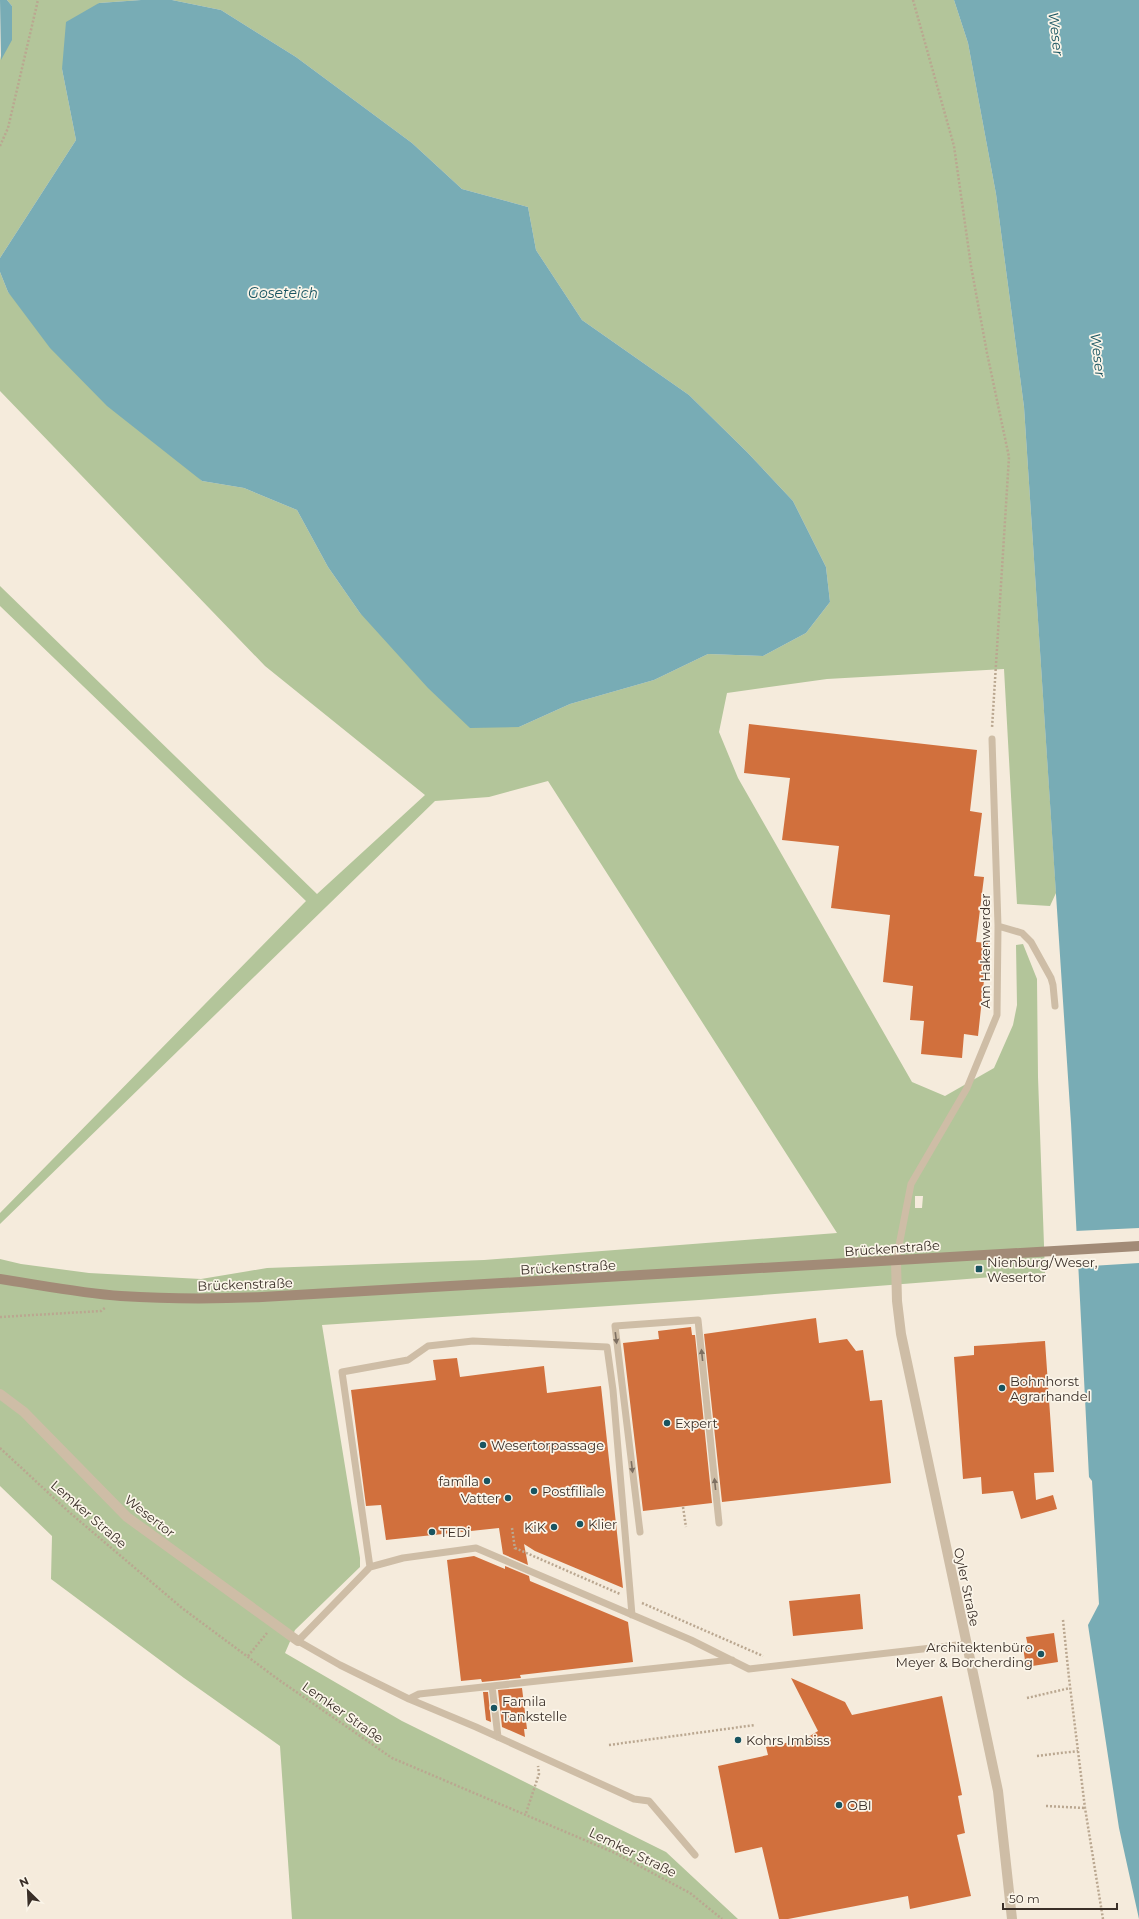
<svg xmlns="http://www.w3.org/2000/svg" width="1139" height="1919" font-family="Montserrat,sans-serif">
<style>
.green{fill:#b3c59a;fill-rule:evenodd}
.water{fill:#78acb5}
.pier{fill:#f5ebdc}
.building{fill:#d1703d}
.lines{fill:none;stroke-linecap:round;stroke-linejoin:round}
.path{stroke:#baa790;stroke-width:2.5;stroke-dasharray:2 2;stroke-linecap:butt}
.lane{stroke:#cebda6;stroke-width:7}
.street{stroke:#cebda6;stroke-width:10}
.secondary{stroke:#a28b77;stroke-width:10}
.oneway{fill:#7d6f61}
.poi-dot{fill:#195460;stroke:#fbf5e9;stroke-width:1.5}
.labels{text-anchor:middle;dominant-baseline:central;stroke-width:3.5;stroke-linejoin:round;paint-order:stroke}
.street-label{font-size:13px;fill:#3a2f28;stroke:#fbf5e9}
.poi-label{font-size:13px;fill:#3a2f28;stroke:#fbf5e9;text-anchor:start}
.water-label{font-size:14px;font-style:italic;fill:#195460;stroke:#fbf5e9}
</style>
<rect width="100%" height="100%" fill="#f5ebdc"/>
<!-- green -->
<path class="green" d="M7,0H141L99,3L62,69L76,140L0,258V60L12,6Z
M172,0H954L968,43L996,194L1024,407L1056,893L1050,906L1017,904L1004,669L827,679L727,693L719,732L738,778L912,1082L945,1096L994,1068L1013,1025L1017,1005L1016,945L1023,944L1037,979L1038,1077L1045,1273L699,1300L322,1325L360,1558V1567L295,1630L285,1653L402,1721L666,1852L738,1919H292L280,1746L184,1678L51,1579L52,1536L0,1486V1259L21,1264L89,1273L201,1279L267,1268L484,1260L837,1233L548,781L489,797L435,801L0,1224V1213L306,901L0,606V586L317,894L425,795L265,666L0,391V272L8,292L202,481L244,488L297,510L328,567L360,613L519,727L570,704L654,680L708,654L763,656L806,633L830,602L826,567L793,501L747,452L689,395L582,320L536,250L528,207L462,189L412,143L296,57L221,10ZM915,1196H923L922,1208H915Z"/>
<!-- water -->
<path class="water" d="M0,0H7L12,6V40L1,60Z
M141,0H172L221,10L296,57L412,143L462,189L528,207L536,250L582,320L689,395L747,452L793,501L826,567L830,602L806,633L763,656L708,654L654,680L570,704L519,727L470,728L428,688L360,613L328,567L297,510L244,488L202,481L107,406L50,348L8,292L0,272V258L76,140L62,69L66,22L99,3Z
M954,0H1139V1919L1119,1828L1088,1625L1099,1604L1092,1481L1089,1477L1071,1123L1024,407L996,194L968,43Z"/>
<!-- pier -->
<path class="pier" d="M1139,1228V1263L1075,1267V1231Z"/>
<!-- building -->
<path class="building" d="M749,724L977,750L970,811L982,813L974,876L984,877L976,942L988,943L978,1036L964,1034L962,1058L921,1054L924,1021L910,1020L913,986L883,982L890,915L831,908L839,846L782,840L790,778L744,773Z
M816,1318L819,1343L847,1339L856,1351L863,1350L870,1401L882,1400L891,1483L722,1502L704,1334Z
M691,1327L692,1335H695L712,1503L643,1511L623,1343L659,1339L658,1331Z
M1045,1341L1054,1472L1034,1473L1036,1500L1053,1495L1057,1509L1021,1519L1013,1491L982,1494L981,1477L963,1479L954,1357L974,1355V1346Z
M457,1358L460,1377L544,1366L547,1393L601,1386L623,1588L535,1551L524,1544L528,1565L503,1554L499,1528L386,1540L381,1505L366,1506L351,1390L436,1380L433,1360Z
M474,1556L505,1569V1566L529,1576L530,1581L628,1622L633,1662L520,1675L521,1678L482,1682L481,1679L461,1681L447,1560Z
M860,1594L863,1629L793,1636L789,1601Z
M1054,1633L1058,1662L1026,1667L1023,1647L1028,1646L1026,1637Z
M791,1678L845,1702L852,1715L942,1696L962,1795L958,1796L965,1833L957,1835L971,1896L910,1909L908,1896L788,1919H779L762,1847L735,1853L718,1766L768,1755L766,1747L805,1739L818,1731Z
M522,1688L527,1729H524L525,1737L502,1727L498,1690Z
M483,1692H488L491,1722L486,1720Z"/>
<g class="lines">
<!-- path -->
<path class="path" d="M913,0L954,146L971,266L987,353L1009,457L992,728
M0,146L8,128L38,0
M0,1317L101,1311L106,1307
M0,1448L69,1512L182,1608L279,1680L392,1758L615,1853L690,1893L722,1919
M683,1507L686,1527
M512,1528L515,1549
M515,1548L620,1594
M642,1603L763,1656
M1063,1620L1069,1678L1085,1808L1103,1919
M248,1656L267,1633
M1027,1698L1070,1688
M609,1745L755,1725
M1037,1756L1078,1751
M1046,1806L1085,1808
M526,1813L539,1774L538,1766"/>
<!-- lane -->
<path class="lane" d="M998,926L1022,933L1031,942L1051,978L1053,985L1055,1006
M896,1261L911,1184L967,1088L997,1015L998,926L992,739
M640,1532L615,1326L698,1320L719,1523
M370,1567L342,1372L408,1360L428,1346L473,1341L607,1347L613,1390L632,1615
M732,1660L419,1694L409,1699L340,1665L298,1641L370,1567L403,1558L476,1548L691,1640L749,1669L966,1644
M492,1686L498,1737
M409,1699L476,1727L634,1799L649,1801L695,1855"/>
<!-- street -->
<path class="street" d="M896,1261L897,1301L901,1334L998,1791L1012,1919
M0,1394L24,1412L127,1517L298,1641"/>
<!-- secondary -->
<path class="secondary" d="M0,1279C40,1285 80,1293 121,1296C168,1299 215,1299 262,1297L1139,1246"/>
</g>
<!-- one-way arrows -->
<defs><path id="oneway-solid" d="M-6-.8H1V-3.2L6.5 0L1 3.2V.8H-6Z"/></defs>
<g class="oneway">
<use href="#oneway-solid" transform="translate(616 1338) rotate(83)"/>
<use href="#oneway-solid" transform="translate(702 1355) rotate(-96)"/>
<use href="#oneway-solid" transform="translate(632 1467) rotate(83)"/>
<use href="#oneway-solid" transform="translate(715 1484) rotate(-96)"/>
</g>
<!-- markers -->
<g class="poi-dot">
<rect x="975" y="1265" width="8" height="8" rx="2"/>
<circle cx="1002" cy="1388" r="4"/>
<circle cx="667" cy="1423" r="4"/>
<circle cx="483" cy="1445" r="4"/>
<circle cx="487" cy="1481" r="4"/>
<circle cx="534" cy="1491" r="4"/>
<circle cx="508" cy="1498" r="4"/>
<circle cx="580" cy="1524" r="4"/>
<circle cx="554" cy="1527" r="4"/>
<circle cx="432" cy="1532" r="4"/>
<circle cx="1041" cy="1654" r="4"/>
<circle cx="494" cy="1708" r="4"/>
<circle cx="738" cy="1740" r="4"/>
<circle cx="839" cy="1805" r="4"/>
</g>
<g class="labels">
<!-- street labels -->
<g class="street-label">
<text transform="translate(985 951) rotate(-90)">Am Hakenwerder</text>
<text transform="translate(892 1248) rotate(-4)">Brückenstraße</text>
<text transform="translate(568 1267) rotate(-3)">Brückenstraße</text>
<text transform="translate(245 1284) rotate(-2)">Brückenstraße</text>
<text transform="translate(89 1514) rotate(41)">Lemker Straße</text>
<text transform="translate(150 1516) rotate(38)">Wesertor</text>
<text transform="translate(967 1587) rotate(78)">Oyler Straße</text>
<text transform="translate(343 1712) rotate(35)">Lemker Straße</text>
<text transform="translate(633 1852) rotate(26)">Lemker Straße</text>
</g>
<!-- poi labels -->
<g class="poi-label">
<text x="987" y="1262">Nienburg/Weser,<tspan x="987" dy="15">Wesertor</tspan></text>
<text x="1010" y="1381">Bohnhorst<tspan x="1010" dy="15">Agrarhandel</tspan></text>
<text x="675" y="1423">Expert</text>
<text x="491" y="1445">Wesertorpassage</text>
<text x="479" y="1481" text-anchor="end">famila</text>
<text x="542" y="1491">Postfiliale</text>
<text x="500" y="1498" text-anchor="end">Vatter</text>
<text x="588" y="1524">Klier</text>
<text x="546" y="1527" text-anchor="end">KiK</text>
<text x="440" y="1532">TEDi</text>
<text x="1033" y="1647" text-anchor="end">Architektenbüro<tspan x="1033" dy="15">Meyer &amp; Borcherding</tspan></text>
<text x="502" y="1701">Famila<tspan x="502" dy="15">Tankstelle</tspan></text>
<text x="746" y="1740">Kohrs Imbiss</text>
<text x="847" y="1805">OBI</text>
</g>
<!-- water labels -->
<g class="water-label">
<text transform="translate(1056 34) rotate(83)">Weser</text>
<text x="283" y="293">Goseteich</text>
<text transform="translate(1098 355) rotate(83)">Weser</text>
</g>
</g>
<!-- north arrow -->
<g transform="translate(28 1891) rotate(336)" stroke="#fbf5e9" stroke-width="3" paint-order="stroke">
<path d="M0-3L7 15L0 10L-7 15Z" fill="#3a2f28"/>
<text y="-6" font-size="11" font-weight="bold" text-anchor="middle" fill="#3a2f28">N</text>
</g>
<!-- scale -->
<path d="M1003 1903v6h114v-6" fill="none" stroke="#3a2f28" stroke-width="2"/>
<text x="1009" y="1903" font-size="12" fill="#3a2f28" stroke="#fbf5e9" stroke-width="3" paint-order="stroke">50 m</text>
</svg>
